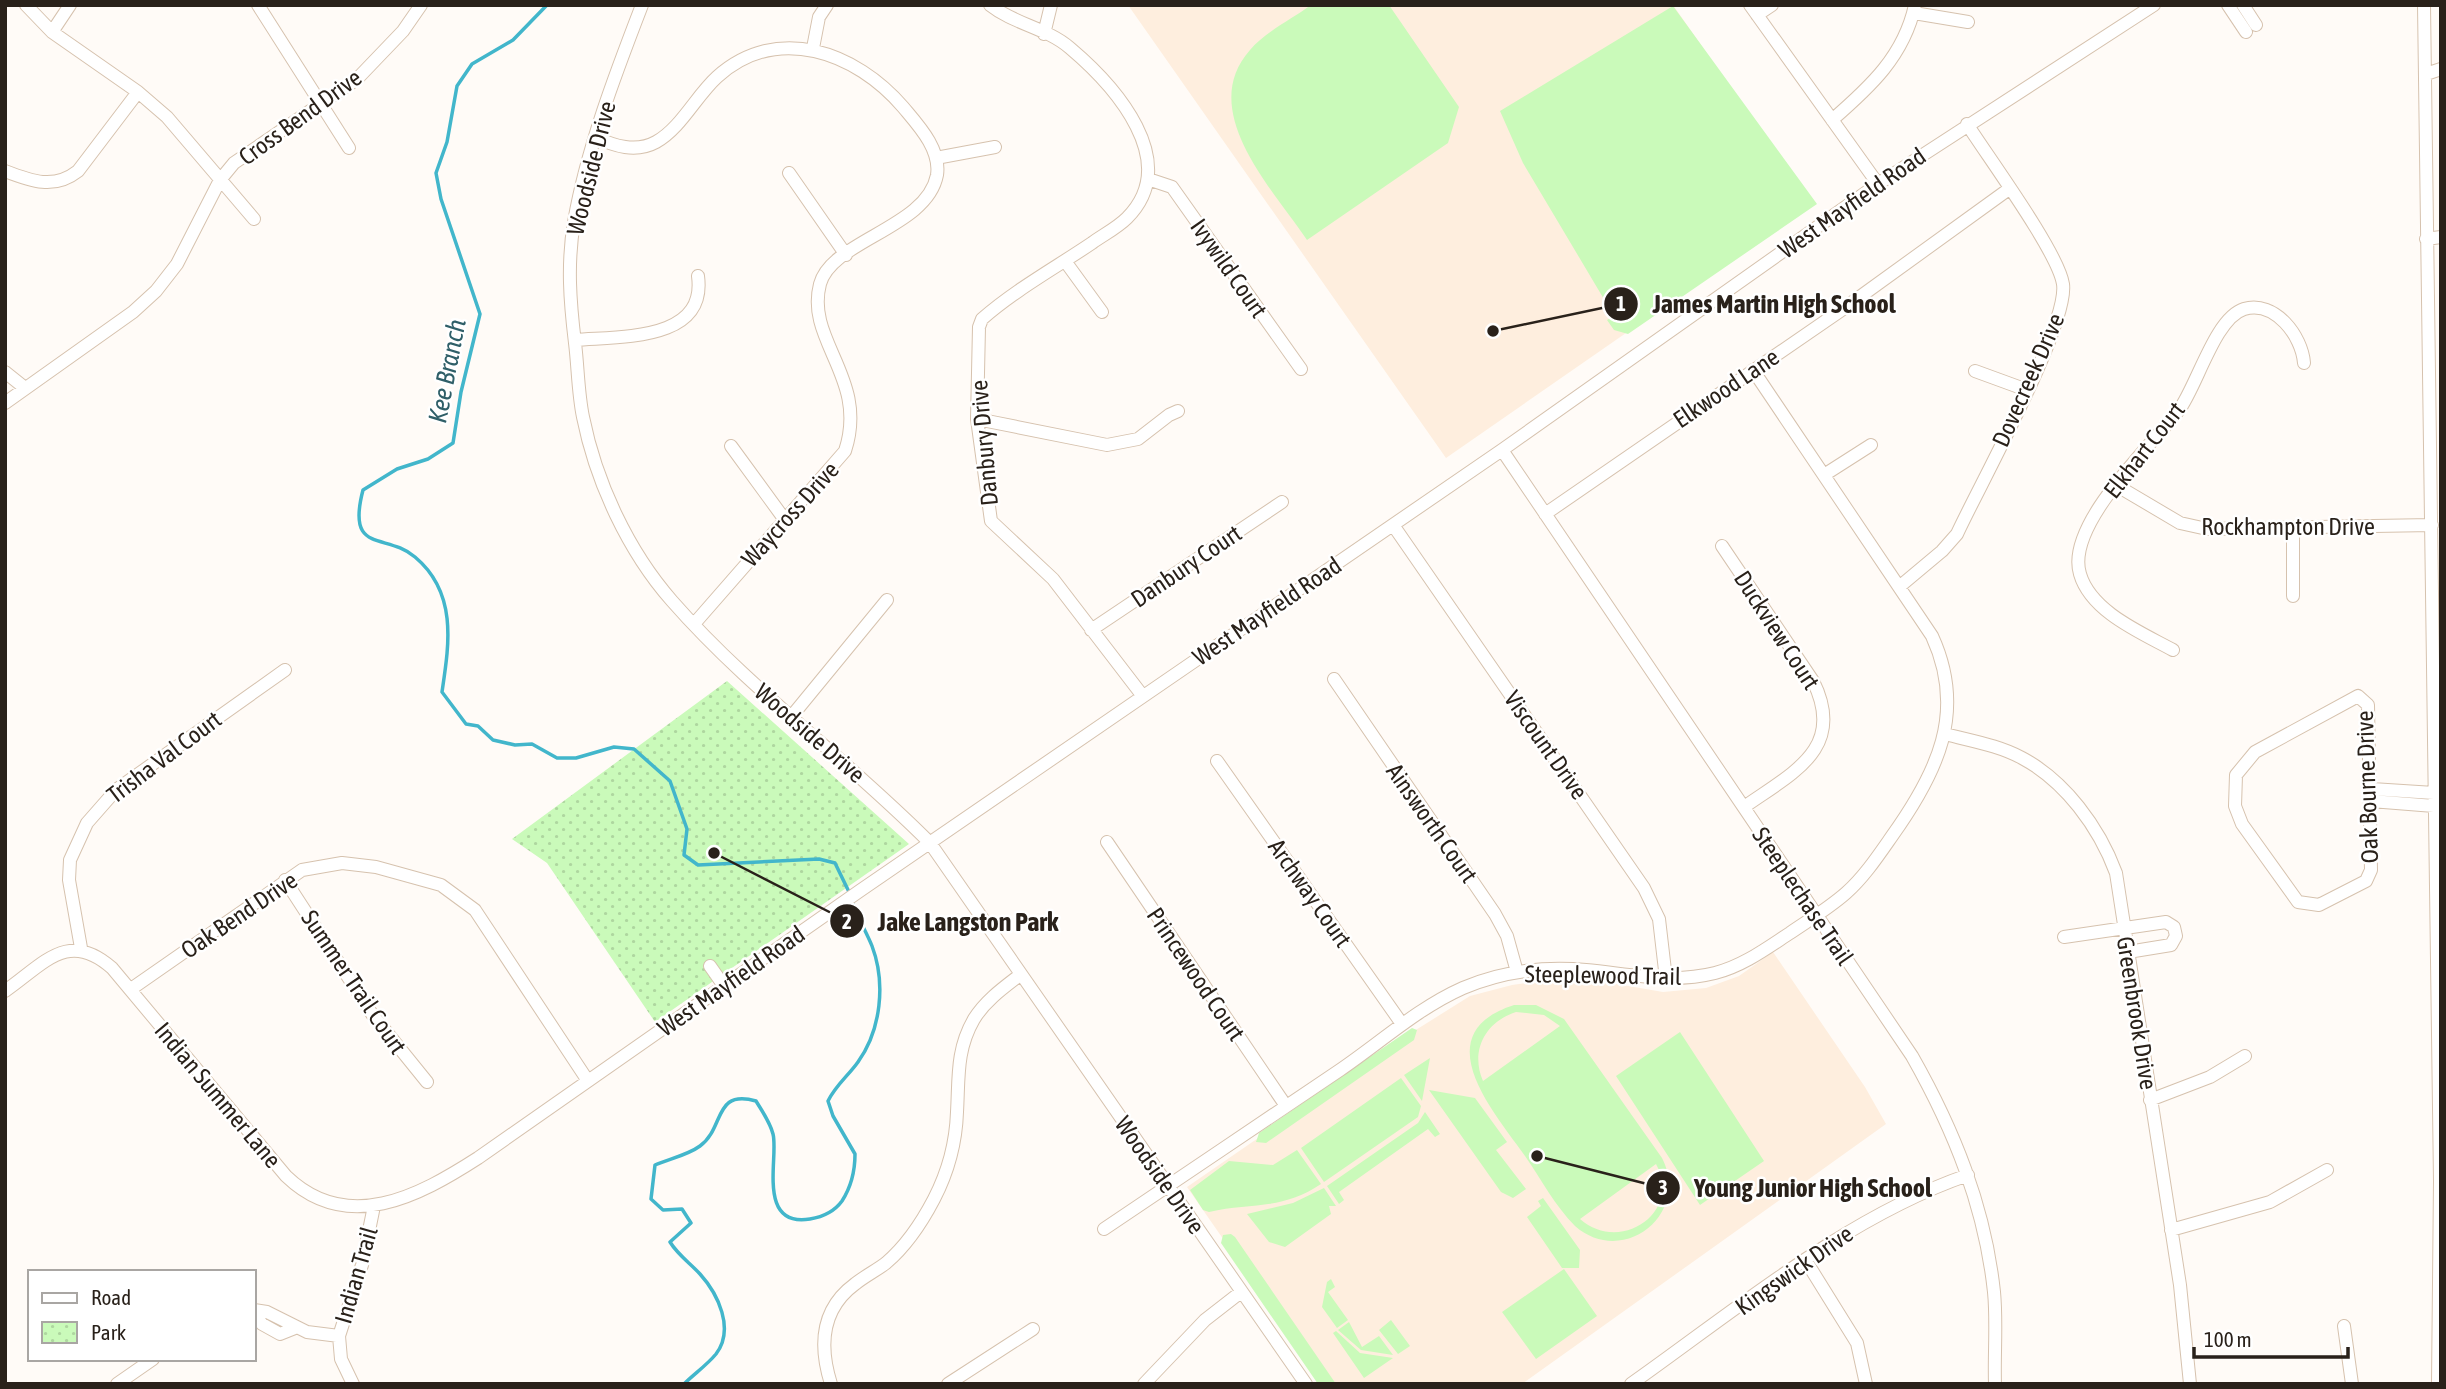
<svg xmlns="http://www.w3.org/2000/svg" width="2446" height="1389" font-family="'Asap Condensed',sans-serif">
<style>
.built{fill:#feeede}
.grass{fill:#cafaba;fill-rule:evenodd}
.park{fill:url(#park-dots)}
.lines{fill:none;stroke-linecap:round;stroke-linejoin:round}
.stream{stroke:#42b6cb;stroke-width:3.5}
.minor-casing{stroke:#d6c2ae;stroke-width:14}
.minor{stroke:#fff;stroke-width:12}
.labels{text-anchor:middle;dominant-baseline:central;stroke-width:5;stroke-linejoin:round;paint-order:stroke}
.street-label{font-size:24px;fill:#29211a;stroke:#fff}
.water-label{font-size:26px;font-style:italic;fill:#2f5f68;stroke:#fff}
.leader{fill:none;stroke:#29211a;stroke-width:2.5}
.callout-dot{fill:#29211a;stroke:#fff;stroke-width:2.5}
.mark-label{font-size:21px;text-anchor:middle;font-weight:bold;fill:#fff}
.callout-label{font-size:26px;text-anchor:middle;font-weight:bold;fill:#29211a;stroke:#fff;stroke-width:5;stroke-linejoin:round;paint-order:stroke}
</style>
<defs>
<pattern id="park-dots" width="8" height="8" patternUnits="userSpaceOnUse" patternTransform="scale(1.75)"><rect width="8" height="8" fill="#cafaba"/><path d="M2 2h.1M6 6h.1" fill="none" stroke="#aed69f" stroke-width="1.8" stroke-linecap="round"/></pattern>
</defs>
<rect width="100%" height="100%" fill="#fffbf7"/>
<!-- built -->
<path class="built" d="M1128,5H1673L1812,204L1446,458Z
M1773,952L1865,1087L1886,1124L1522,1384H1324L1187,1187L1411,1033L1470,996L1512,985L1549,980L1588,979L1663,992L1706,988L1739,976Z"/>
<!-- grass -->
<path class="grass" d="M1311,5H1389L1459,107L1448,143L1307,240C1273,189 1196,111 1250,50C1265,32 1292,19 1311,5Z
M1673,6L1817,204L1628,334L1614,330L1607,320L1614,316L1523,163L1500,111Z
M1514,1005H1536L1564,1019L1662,1158C1691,1214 1623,1268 1575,1226C1555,1206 1541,1179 1525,1156C1494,1112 1424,1034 1514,1005ZM1516,1012L1544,1015L1560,1026L1483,1081C1470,1051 1485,1022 1516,1012ZM1656,1164C1683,1211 1621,1255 1580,1219Z
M1412,1028L1417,1030L1414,1040L1266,1143L1256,1142L1259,1133Z
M1680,1032L1764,1161L1700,1205L1616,1076Z
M1430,1058L1422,1101L1404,1075Z
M1401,1078L1421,1106L1418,1117L1324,1182L1301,1148Z
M1429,1090L1475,1098L1507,1142L1496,1150L1526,1189L1513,1198L1501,1192Z
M1425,1112L1440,1134L1435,1137L1428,1129L1339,1192L1344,1200L1339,1204L1327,1186L1418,1123Z
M1297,1150L1321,1184C1281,1211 1250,1202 1209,1212L1203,1210L1190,1190L1229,1161L1273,1165Z
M1324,1188L1336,1206H1329L1331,1214L1285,1247L1269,1242L1247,1214L1293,1203Z
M1543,1198L1580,1250L1579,1268H1562L1527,1217L1541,1206L1538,1201Z
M1231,1234L1235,1237L1336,1384H1318L1221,1243L1223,1235Z
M1564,1269L1597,1316L1536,1359L1502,1312Z
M1331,1279L1335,1287L1328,1292L1348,1320L1337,1328L1322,1307L1327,1282Z
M1391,1320L1410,1346L1398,1354L1379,1330Z
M1349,1322L1362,1347L1379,1336L1393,1355L1361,1350L1338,1330Z
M1336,1331L1360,1353L1393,1358L1364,1378L1333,1333Z"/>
<!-- park -->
<path class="park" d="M727,681L909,844L655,1022L547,863L512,839Z"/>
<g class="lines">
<!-- stream -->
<path class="stream" d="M547,5L513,40L472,64L457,86L447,142L436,173L441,199L480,314L461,392L453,443L428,459L397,469L363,490C346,555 386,532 415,557C458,593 449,645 442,692L466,724L478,726L493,740L515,745L532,744L557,758H576L614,747L634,749L670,781L687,829L684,855L698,865L819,859L835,863L850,894
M684,1384C694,1374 707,1365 716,1354C735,1329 718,1294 700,1274C690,1263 678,1255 670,1242L691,1223L682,1209L663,1210L651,1199L655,1165C669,1159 688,1155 700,1146C725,1128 713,1089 756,1101C762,1111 770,1122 773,1134C779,1156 756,1228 810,1219C822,1217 834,1212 842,1201C851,1187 855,1171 855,1154L833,1116L828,1101C836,1085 848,1076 858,1062C881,1030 886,983 872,946C866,931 857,917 852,901"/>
<!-- minor casing -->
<g class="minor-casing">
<path id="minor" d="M26,5L52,32L138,92L167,117L254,219
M258,5L349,148
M642,5C615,75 587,148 574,222C567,264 570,302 575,343C578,367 578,393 583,417C596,482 628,551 672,601C750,690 847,759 930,843L1306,1384
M990,5C1014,24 1047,28 1070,48C1115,86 1183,162 1127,218C1117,228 1103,235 1092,243C1055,268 1015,290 982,319L979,327L977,419L991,521L1053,579L1142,695
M1750,5L1878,184
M2228,5L2246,32
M2243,5L2256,25
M2424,5L2440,1181L2438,1384
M1914,13L1968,22
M1757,15L1772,5
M52,32L70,5
M1044,34L1051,5
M813,48L819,17L827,5
M2426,74L2441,69
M1832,120C1870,87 1904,56 1915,5
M595,137C614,146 636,153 656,142C681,128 696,96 717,77C777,23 856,52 903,107C918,125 941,149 937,175C927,228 832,240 820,284C805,341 869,378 845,451L694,624
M936,158L995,147
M5,171C31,181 54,190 78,171L138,92
M789,173L846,255
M1148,179L1172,187L1301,369
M2426,239L2441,237
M1065,261L1102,312
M575,340C619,336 707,342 698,276
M1975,371L2027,390
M5,372L25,388
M5,403L133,312L156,291L177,264L220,180L234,163L357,79L403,31L421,5
M977,419L1107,445L1138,439L1169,415L1178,411
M731,446L785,520
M1502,450L1912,1056C1954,1130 1985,1207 1994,1292C1997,1322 1994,1354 1995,1384
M1824,475L1871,445
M2114,484L2180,523L2207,529L2432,525
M1545,514L1843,309L2009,189
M1393,525L1644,888L1659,919L1666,979
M1722,546L1813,681C1847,749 1792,773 1744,807
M1899,587L1942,551L1957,534C1978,488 2069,325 2063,284C2058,252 1988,157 1967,124
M2293,596V528
M1091,630L1282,502
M2173,650C2142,633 2091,612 2080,574C2065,525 2152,445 2179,410C2197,386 2215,318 2244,309C2275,300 2302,336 2304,363
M1334,679L1495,914L1507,936L1517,972
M2358,696L2368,705L2371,870L2366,881L2319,905L2298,902L2242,824L2235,806L2236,775L2255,752Z
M791,717L887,600
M1945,734C1971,741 1998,745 2022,758C2065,781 2099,827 2116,873L2180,1285L2190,1384
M1217,761L1402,1024
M2372,789L2434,793
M2371,801L2434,806
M1107,842L1286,1106
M285,880L372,1014L427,1082
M2064,937L2166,922L2174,927L2176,936L2171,945L2128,952
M81,948L69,880L70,860L87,823L116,790L285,670
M710,966L724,986
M131,989L302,870L342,863L376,867L441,885L475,910L588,1081
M5,991C44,964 68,929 112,968L286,1176C347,1235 419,1196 478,1158L861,890L1502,450L1878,184L2154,5
M2150,1100L2210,1077L2245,1056
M1104,1229C1183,1176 1261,1123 1340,1070C1381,1042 1418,1008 1463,988C1501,972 1544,966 1586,970C1630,974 1671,984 1715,973C1743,966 1767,948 1790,933C1809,920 1829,908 1846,893C1864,877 1878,856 1892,836C1937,773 1967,712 1932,636L1753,370
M2171,1230L2270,1202L2327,1170
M1806,1261L1857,1343L1866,1384
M254,1310L267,1312L307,1332L339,1336
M254,1313L262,1324L280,1334L295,1328
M2344,1326L2352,1384
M117,1384L153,1359
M353,1384L341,1359L339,1336L362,1265L374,1206
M831,1384C819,1346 821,1309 855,1284C865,1276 877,1270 886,1263C906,1246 922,1222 934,1199C948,1172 956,1142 957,1112C959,1078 956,1050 974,1019C985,1001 1003,988 1020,975
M948,1384L1033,1329
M1144,1384L1205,1320L1241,1292
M1631,1384C1736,1310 1846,1217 1968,1175"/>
</g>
<!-- minor -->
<use href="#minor" class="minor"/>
</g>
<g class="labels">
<!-- street labels -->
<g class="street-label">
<text transform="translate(300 117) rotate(-36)">Cross Bend Drive</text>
<text transform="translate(591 168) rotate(-76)">Woodside Drive</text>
<text transform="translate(1852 203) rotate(-35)">West Mayfield Road</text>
<text transform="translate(1229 268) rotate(55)">Ivywild Court</text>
<text transform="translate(2028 380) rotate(-66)">Dovecreek Drive</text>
<text transform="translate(1726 388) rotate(-34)">Elkwood Lane</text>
<text transform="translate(984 443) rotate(-95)">Danbury Drive</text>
<text transform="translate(2144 450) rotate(-52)">Elkhart Court</text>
<text transform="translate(790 514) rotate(-48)">Waycross Drive</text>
<text x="2288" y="526">Rockhampton Drive</text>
<text transform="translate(1186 566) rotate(-34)">Danbury Court</text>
<text transform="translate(1267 611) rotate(-34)">West Mayfield Road</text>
<text transform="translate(1777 630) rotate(57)">Duckview Court</text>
<text transform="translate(810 733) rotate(41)">Woodside Drive</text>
<text transform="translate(1546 745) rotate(55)">Viscount Drive</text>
<text transform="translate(164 757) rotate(-37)">Trisha Val Court</text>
<text transform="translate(2367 787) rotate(-92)">Oak Bourne Drive</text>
<text transform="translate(1432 823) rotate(55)">Ainsworth Court</text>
<text transform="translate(1310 893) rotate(55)">Archway Court</text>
<text transform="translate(1803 896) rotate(56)">Steeplechase Trail</text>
<text transform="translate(239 915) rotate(-34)">Oak Bend Drive</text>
<text transform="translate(1196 974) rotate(56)">Princewood Court</text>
<text transform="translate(1603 975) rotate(1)">Steeplewood Trail</text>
<text transform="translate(731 981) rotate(-35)">West Mayfield Road</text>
<text transform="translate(354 982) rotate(56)">Summer Trail Court</text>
<text transform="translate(2137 1013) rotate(81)">Greenbrook Drive</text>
<text transform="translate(218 1095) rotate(50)">Indian Summer Lane</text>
<text transform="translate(1160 1175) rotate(55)">Woodside Drive</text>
<text transform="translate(1794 1270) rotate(-35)">Kingswick Drive</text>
<text transform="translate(356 1275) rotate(-74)">Indian Trail</text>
</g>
<!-- water labels -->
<g class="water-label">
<text transform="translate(447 371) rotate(-79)">Kee Branch</text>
</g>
</g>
<!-- callouts -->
<path class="leader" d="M1493 331L1621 304M714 853L847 921M1537 1156L1663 1188"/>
<g class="callout-dot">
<circle cx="1493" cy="331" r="7"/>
<circle cx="714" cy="853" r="7"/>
<circle cx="1537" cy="1156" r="7"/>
<circle cx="1621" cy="304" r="18"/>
<circle cx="847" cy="921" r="18"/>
<circle cx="1663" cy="1188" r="18"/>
</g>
<g class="mark-label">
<text x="1621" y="311">1</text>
<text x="847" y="929">2</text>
<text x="1663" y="1195">3</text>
</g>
<g class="callout-label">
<text x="1774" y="313">James Martin High School</text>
<text x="968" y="931">Jake Langston Park</text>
<text x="1813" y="1197">Young Junior High School</text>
</g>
<!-- border -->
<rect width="2446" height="1389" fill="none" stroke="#29211a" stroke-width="14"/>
<!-- legend -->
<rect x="28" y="1270" width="228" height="91" fill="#ffffff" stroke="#a9a6a3" stroke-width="2"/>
<rect x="42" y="1293" width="35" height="10" fill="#ffffff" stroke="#a9a6a3" stroke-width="2"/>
<text x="91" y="1305" font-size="21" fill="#29211a">Road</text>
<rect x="42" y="1322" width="35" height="21" fill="url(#park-dots)" stroke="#a9a6a3" stroke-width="2"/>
<text x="91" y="1340" font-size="21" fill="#29211a">Park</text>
<!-- scale -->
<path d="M2194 1347v10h154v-10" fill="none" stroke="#29211a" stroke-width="3.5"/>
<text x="2204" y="1347" font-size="21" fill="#29211a" stroke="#ffffff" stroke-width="5" paint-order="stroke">100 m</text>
</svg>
